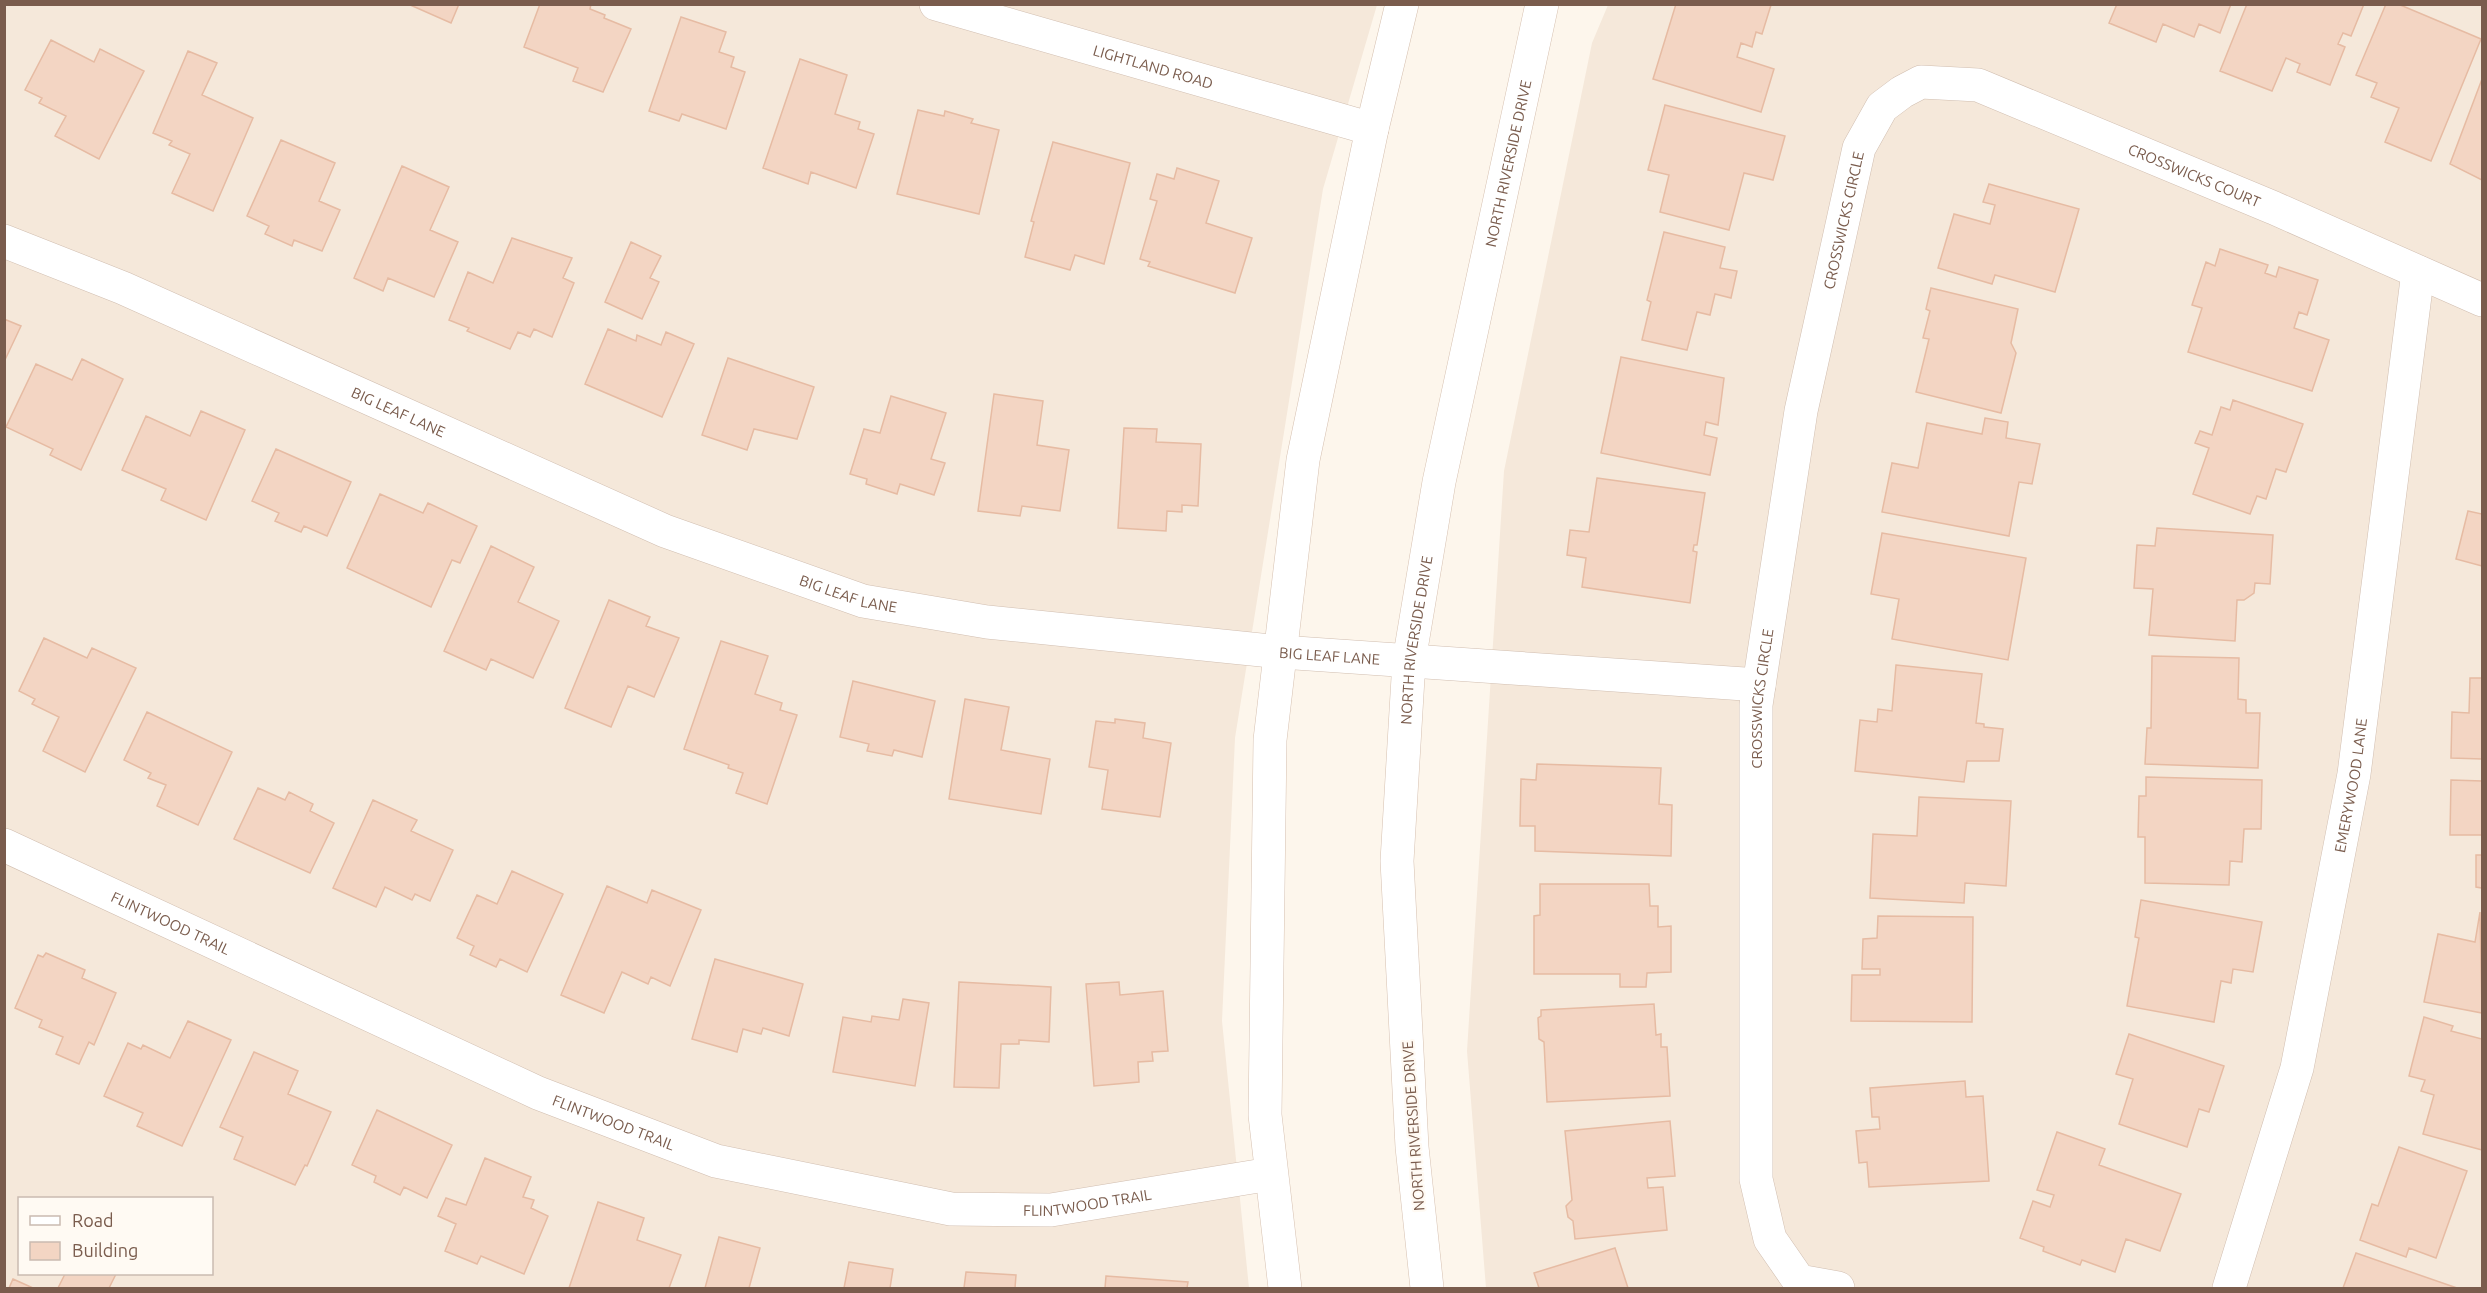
<svg xmlns="http://www.w3.org/2000/svg" width="2487" height="1293" font-family="Ubuntu,sans-serif">
<style>
.residential{fill:#f5e8da;fill-rule:evenodd}
.building{fill:#f3d5c3;stroke:#e6bba3;stroke-width:1.5}
.lines{fill:none;stroke-linecap:round;stroke-linejoin:round}
.minor-casing{stroke:#d1beb0;stroke-width:34}
.secondary-casing{stroke:#d6c0b0;stroke-width:34}
.minor{stroke:#fff;stroke-width:33}
.secondary{stroke:#fff;stroke-width:33}
.labels{text-anchor:middle;dominant-baseline:central;stroke-width:4.5;stroke-linejoin:round;paint-order:stroke}
.street-label{font-size:15px;fill:#7a5c4d;stroke:#fffaf3}
</style>
<rect width="100%" height="100%" fill="#fdf6ec"/>
<!-- residential -->
<path class="residential" d="M5,5H1377L1323,189L1235,738L1222,1021L1249,1288H5ZM20,1198H212V1274H20Z
M1608,5H2482V1288H1486L1467,1051L1504,471L1592,43Z"/>
<!-- building -->
<path class="building" d="M408,4H459L451,23Z
M540,4H591L590,9L605,15L604,18L631,29L603,92L573,81L578,68L524,47Z
M1676,4L1771,5L1762,34L1756,32L1752,47L1741,43L1737,57L1774,69L1761,112L1653,79Z
M2117,4H2231L2220,33L2199,24L2194,37L2163,24L2156,42L2109,23Z
M2247,4H2364L2351,36L2343,33L2338,44L2345,47L2330,85L2297,72L2300,64L2286,58L2272,91L2220,71Z
M2386,4H2398L2481,39L2431,161L2385,142L2399,108L2371,97L2377,83L2356,75Z
M681,17L726,32L719,52L734,57L731,67L745,72L726,129L682,114L679,121L649,111Z
M51,40L94,62L100,49L144,71L99,159L55,136L66,116L39,103L42,98L25,90Z
M188,51L217,63L202,95L253,118L213,211L172,193L190,154L169,145L172,141L153,133Z
M800,59L847,75L835,114L860,122L858,129L874,134L856,188L811,172L808,184L763,168Z
M2482,79V180L2450,164Z
M1665,105L1785,136L1773,180L1744,173L1729,230L1660,212L1669,175L1648,170Z
M918,110L944,116L945,111L973,119L971,123L999,130L979,214L897,194Z
M281,140L335,163L319,201L340,210L322,251L294,240L292,246L265,234L269,226L247,216Z
M1053,142L1130,163L1104,264L1075,255L1070,270L1025,257L1034,222L1031,221Z
M402,166L449,187L430,230L458,242L434,297L388,278L383,291L354,278Z
M1177,168L1219,181L1206,223L1252,238L1235,293L1148,266L1150,262L1140,259L1157,201L1150,199L1157,174L1174,179Z
M1989,184L2079,209L2055,292L1995,275L1992,284L1938,268L1954,214L1990,224L1995,205L1983,202Z
M1664,232L1725,247L1720,268L1737,271L1731,298L1715,294L1710,315L1697,312L1687,350L1642,340L1651,302L1647,300Z
M512,238L572,258L563,278L574,283L552,337L534,329L530,337L518,332L510,349L467,331L469,328L449,320L468,272L493,283Z
M631,242L661,256L650,278L659,282L642,319L605,302Z
M2220,249L2268,265L2265,273L2276,277L2279,267L2318,280L2307,315L2299,312L2294,328L2329,340L2312,391L2188,352L2202,308L2192,305L2206,262L2215,266Z
M1931,288L2018,309L2011,343L2016,353L2001,413L1916,392L1929,339L1923,338L1930,311L1926,309Z
M4,319L21,326L4,362Z
M608,329L636,341L637,335L661,345L666,332L694,344L662,417L585,384Z
M1621,357L1724,378L1718,425L1706,422L1704,435L1717,438L1710,475L1601,453Z
M728,358L814,387L797,439L754,429L747,450L702,435Z
M82,359L123,379L81,470L50,455L53,449L6,427L36,364L72,380Z
M994,394L1043,401L1037,445L1069,450L1060,511L1022,506L1020,516L978,511Z
M891,396L946,413L931,459L945,463L934,495L900,484L897,494L866,484L867,479L850,474L864,429L880,433Z
M2233,400L2303,424L2286,472L2276,469L2266,499L2257,496L2250,514L2193,494L2209,448L2195,443L2200,431L2212,435L2221,407L2230,410Z
M201,411L245,430L206,520L161,500L166,489L122,470L146,416L190,436Z
M1985,418L2008,422L2006,438L2040,444L2032,484L2019,482L2009,536L1882,512L1892,463L1918,468L1927,423L1982,434Z
M1124,428L1157,429L1156,442L1201,444L1198,506L1182,505V512L1167,511L1166,531L1118,528Z
M276,449L351,482L327,536L304,526L301,532L275,521L279,513L252,501Z
M1597,478L1705,493L1697,545H1694L1693,551L1697,552L1690,603L1582,587L1586,558L1567,555L1570,530L1589,532Z
M380,494L423,513L428,503L477,526L460,563L452,560L431,607L347,568Z
M2468,511L2482,514V566L2456,559Z
M2157,528L2273,535L2270,584L2255,583L2254,593L2244,600H2237L2235,641L2149,635L2153,589L2134,588L2137,545L2155,546Z
M1882,533L2026,558L2008,660L1892,639L1899,599L1871,594Z
M491,546L534,567L518,602L559,621L533,678L491,659L486,670L444,651Z
M609,600L650,617L646,626L679,638L654,697L628,686L611,727L565,708Z
M44,638L87,658L92,648L136,668L85,772L43,751L59,717L32,704L35,699L19,691Z
M721,641L768,656L755,694L782,703L780,710L797,715L767,804L736,793L743,773L728,768L729,765L684,749Z
M2152,656L2239,658L2238,699L2246,700V713H2260L2258,768L2145,764L2147,728H2151Z
M1896,665L1982,674L1976,723L1984,724V727L2003,729L1999,761H1967L1964,782L1855,771L1860,720L1877,722L1878,709L1892,711Z
M2470,678H2482V759L2451,758L2452,712L2469,713Z
M853,681L935,701L922,757L894,750L892,756L867,751L869,744L840,737Z
M965,699L1009,707L1001,750L1050,759L1041,814L949,799Z
M147,712L232,752L198,825L157,806L166,785L148,778L151,773L124,760Z
M1115,719L1145,723L1143,738L1171,743L1160,817L1102,809L1108,770L1089,767L1096,721L1115,723Z
M1537,764L1661,768L1659,804L1672,805L1671,856L1535,851V826H1520L1521,779L1536,780Z
M2146,777L2262,780L2261,829H2244L2242,862L2230,861L2229,885L2145,883V837H2138L2139,796H2146Z
M2451,780L2482,781V835H2450Z
M258,788L285,800L289,792L313,804L310,811L334,823L310,873L234,839Z
M1919,797L2011,801L2006,886L1965,883L1964,903L1870,898L1873,834L1917,836Z
M373,800L417,820L411,831L453,850L430,901L415,894L412,900L385,887L376,907L333,888Z
M2476,855H2482V888L2476,887Z
M512,871L563,894L527,972L500,959L496,967L470,955L474,946L457,938L477,895L497,904Z
M1540,884H1649L1650,906H1658V927L1671,926V972L1647,973L1646,987H1620V974H1534V916L1540,915Z
M607,886L647,903L652,890L701,910L670,986L651,977L648,984L622,972L604,1013L561,995Z
M2141,900L2262,922L2253,972L2233,969L2231,983L2221,981L2214,1022L2127,1006L2139,938L2135,937Z
M2480,912L2482,1013L2424,1002L2438,934L2475,942Z
M1878,916L1973,917L1972,1022L1851,1021L1852,975H1880V969H1862L1863,939L1877,938Z
M46,953L85,970L82,978L116,993L94,1045L89,1042L79,1064L56,1054L63,1037L39,1027L42,1020L15,1008L38,955L43,957Z
M715,959L803,984L789,1036L763,1028L761,1034L743,1029L737,1052L692,1039Z
M959,982L1051,987L1049,1042L1019,1040V1044H1001L999,1088L954,1087Z
M1119,982L1120,995L1163,991L1168,1051L1152,1052L1153,1061L1138,1062L1139,1082L1094,1086L1086,984Z
M903,999L929,1003L915,1086L833,1072L843,1017L871,1022L872,1016L899,1020Z
M1654,1004L1656,1035L1661,1034V1047H1667L1670,1096L1547,1102L1544,1042L1539,1039L1538,1018L1541,1016V1010Z
M2424,1017L2453,1026L2451,1031L2482,1039V1150L2423,1134L2434,1095L2421,1091L2425,1080L2409,1076Z
M188,1021L231,1040L182,1146L137,1126L143,1113L104,1096L128,1043L141,1049L143,1045L170,1058Z
M2129,1034L2224,1066L2209,1112L2199,1109L2187,1147L2119,1124L2133,1079L2116,1074Z
M254,1052L298,1071L288,1094L331,1112L307,1166L305,1165L295,1185L234,1159L243,1137L220,1127Z
M1965,1081L1966,1097L1983,1096L1989,1181L1869,1187L1867,1162L1859,1163L1856,1131L1880,1129L1879,1117H1872L1870,1088Z
M377,1110L452,1145L427,1198L404,1187L400,1195L374,1182L376,1176L352,1165Z
M1670,1121L1675,1176L1647,1178L1648,1188L1663,1187L1667,1230L1575,1239L1573,1221L1568,1217L1566,1206L1572,1200L1565,1131Z
M2057,1132L2105,1149L2099,1165L2181,1194L2160,1251L2126,1239L2115,1272L2082,1260L2080,1265L2043,1251L2044,1247L2020,1238L2033,1201L2050,1207L2054,1195L2037,1190Z
M2399,1147L2467,1171L2436,1258L2409,1248L2406,1257L2360,1240L2372,1204L2378,1206Z
M485,1158L531,1177L523,1197L534,1200L531,1208L548,1216L524,1274L481,1256L477,1264L445,1251L456,1224L438,1216L446,1198L466,1205Z
M598,1202L644,1218L637,1240L681,1255L669,1288H569Z
M719,1237L760,1248L749,1288H705Z
M1615,1248L1628,1288H1539L1534,1273Z
M2356,1253L2457,1288H2343Z
M849,1262L893,1269L890,1288H844Z
M966,1272L1016,1275L1015,1288H964Z
M65,1274H116L109,1288H58Z
M1106,1276L1188,1282L1187,1288H1105Z
M13,1279L33,1288H9Z"/>
<g class="lines">
<!-- minor casing -->
<g class="minor-casing">
<g id="minor">
<path id="s1" d="M936,4L1372,129"/>
<path id="s2" d="M4,241L123,288L665,531L863,601L987,622L1281,652L1759,685"/>
<path id="s3" d="M4,845L538,1093L716,1161L951,1209L1051,1210L1270,1174"/>
<path id="s4" d="M1838,1288L1799,1281L1770,1239L1756,1179V705L1801,411L1859,148L1882,107L1902,92L1921,82L1978,85L2274,208L2482,300"/>
<path id="s5" d="M2229,1288L2297,1068L2354,774L2418,272"/>
</g>
</g>
<!-- secondary casing -->
<g class="secondary-casing">
<g id="secondary">
<path d="M1285,1288L1265,1115L1270,740L1303,460L1372,129L1402,4"/>
<path id="s6" d="M1427,1288L1412,1147L1397,861L1409,661L1439,482L1542,4"/>
</g>
</g>
<!-- minor -->
<use href="#minor" class="minor"/>
<!-- secondary -->
<use href="#secondary" class="secondary"/>
</g>
<g class="labels">
<!-- street labels -->
<g class="street-label">
<text stroke="none"><textPath href="#s1" startOffset="226">LIGHTLAND ROAD</textPath></text>
<text stroke="none"><textPath href="#s6" startOffset="1136">NORTH RIVERSIDE DRIVE</textPath></text>
<text stroke="none"><textPath href="#s4" startOffset="1578">CROSSWICKS COURT</textPath></text>
<text stroke="none"><textPath href="#s4" startOffset="1119">CROSSWICKS CIRCLE</textPath></text>
<text stroke="none"><textPath href="#s2" startOffset="430">BIG LEAF LANE</textPath></text>
<text stroke="none"><textPath href="#s2" startOffset="916">BIG LEAF LANE</textPath></text>
<text stroke="none"><textPath href="#s6" startOffset="650">NORTH RIVERSIDE DRIVE</textPath></text>
<text stroke="none"><textPath href="#s2" startOffset="1402">BIG LEAF LANE</textPath></text>
<text stroke="none"><textPath href="#s4" startOffset="633">CROSSWICKS CIRCLE</textPath></text>
<text stroke="none"><textPath href="#s5" startOffset="518">EMERYWOOD LANE</textPath></text>
<text stroke="none"><textPath href="#s3" startOffset="184">FLINTWOOD TRAIL</textPath></text>
<text stroke="none"><textPath href="#s3" startOffset="670">FLINTWOOD TRAIL</textPath></text>
<text transform="translate(1413 1126) rotate(-94)">NORTH RIVERSIDE DRIVE</text>
<text stroke="none"><textPath href="#s3" startOffset="1156">FLINTWOOD TRAIL</textPath></text>
</g>
</g>
<!-- border -->
<rect width="2487" height="1293" fill="none" stroke="#7a5c4d" stroke-width="12"/>
<!-- legend -->
<rect x="18" y="1197" width="195" height="78" fill="#fffaf3" stroke="#cabbb1" stroke-width="1.5"/>
<rect x="30" y="1216" width="30" height="9" fill="#ffffff" stroke="#cabbb1" stroke-width="1.5"/>
<text x="72" y="1227" font-size="18" fill="#7a5c4d">Road</text>
<rect x="30" y="1242" width="30" height="18" fill="#f3d5c3" stroke="#cabbb1" stroke-width="1.5"/>
<text x="72" y="1257" font-size="18" fill="#7a5c4d">Building</text>
</svg>
